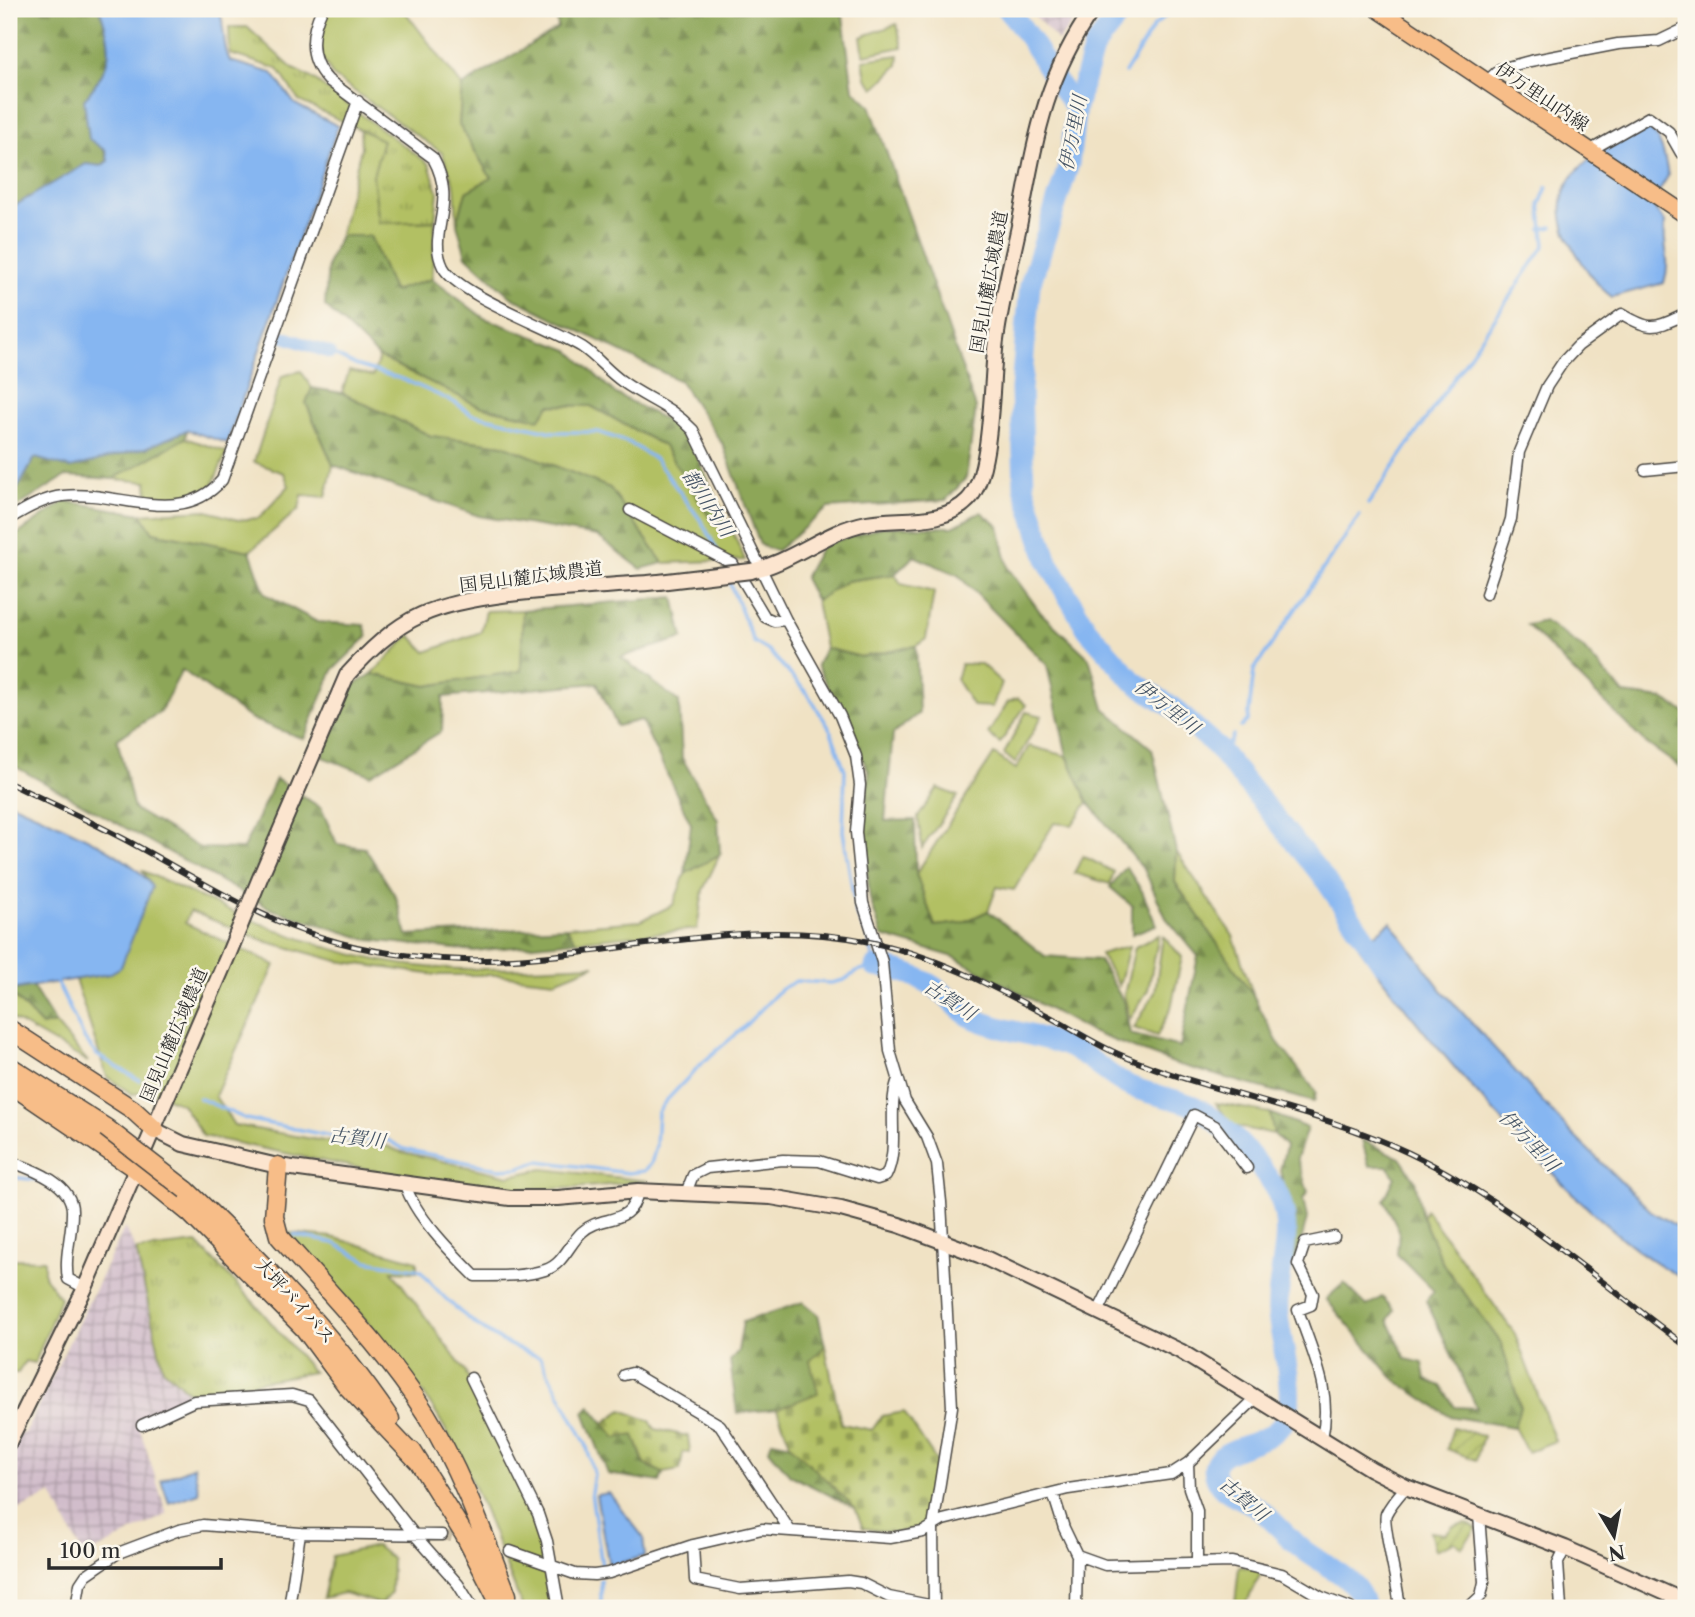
<svg xmlns="http://www.w3.org/2000/svg" width="1695" height="1617" font-family="'Libre Caslon Text','Noto Serif JP',serif">
<style>
.industrial{fill:url(#industrial-grid)}
.grass{fill:#b2c063;stroke:#6e7647;stroke-width:2}
.forest{fill:url(#forest-firs);stroke:#5c6842;stroke-width:2}
.cemetery{fill:url(#cemetery-stones);stroke:#6e7647;stroke-width:2}
.park{fill:url(#park-tufts);stroke:#6e7647;stroke-width:2}
.garden{fill:url(#garden-furrows);stroke:#6e7647;stroke-width:2}
.water{fill:#86b6f1;stroke:#58708e;stroke-width:2}
.lines{fill:none;stroke-linecap:round;stroke-linejoin:round}
.stream{stroke:#86b6f1;stroke-width:3.5}
.canal{stroke:#86b6f1;stroke-width:12}
.river{stroke:#86b6f1;stroke-width:21}
.street-tunnel{stroke:#c9bda5;stroke-width:10;stroke-dasharray:10 5;stroke-linecap:butt}
.street-casing{stroke:#494642;stroke-width:13}
.secondary-casing{stroke:#494642;stroke-width:18}
.primary-casing{stroke:#494642;stroke-width:19}
.highway-casing{stroke:#494642;stroke-width:21}
.street{stroke:#fff;stroke-width:10}
.secondary{stroke:#fce5cf;stroke-width:14}
.primary{stroke:#f7bd88;stroke-width:16}
.highway{stroke:#f7bd88;stroke-width:18}
.rail-casing{stroke:#2b2b2b;stroke-width:6}
.rail{stroke:#fbf7ec;stroke-width:3.5;stroke-dasharray:10;stroke-linecap:butt}
.secondary-bridge-casing{stroke:#494642;stroke-width:18;stroke-linecap:butt}
.highway-bridge-casing{stroke:#494642;stroke-width:21;stroke-linecap:butt}
.secondary-bridge{stroke:#fce5cf;stroke-width:14}
.highway-bridge{stroke:#f7bd88;stroke-width:18}
.labels{text-anchor:middle;dominant-baseline:central;stroke-width:5;stroke-linejoin:round;paint-order:stroke}
.street-label{font-size:18px;fill:#2b2b2b;stroke:#fbf7ec}
.water-label{font-size:19px;font-style:italic;fill:#465566;stroke:#fbf7ec}
</style>
<defs>
<pattern id="industrial-grid" width="8" height="8" patternUnits="userSpaceOnUse" patternTransform="scale(1.75)"><rect width="8" height="8" fill="#d1bdcb"/><path d="M0 4h8M4 0v8" fill="none" stroke="#aa9aa5"/></pattern>
<pattern id="forest-firs" width="22" height="20" patternUnits="userSpaceOnUse" patternTransform="scale(1.75)"><rect width="22" height="20" fill="#8da659"/><path d="M5 1l3.5 6h-7zM16 11l3.5 6h-7z" fill="#73874a"/></pattern>
<pattern id="cemetery-stones" width="16" height="16" patternUnits="userSpaceOnUse" patternTransform="scale(1.75)"><rect width="16" height="16" fill="#b2c063"/><path d="M2 7V4a2 2 0 0 1 4 0v3zM10 15v-3a2 2 0 0 1 4 0v3z" fill="#919c52"/></pattern>
<pattern id="park-tufts" width="24" height="20" patternUnits="userSpaceOnUse" patternTransform="scale(1.75)"><rect width="24" height="20" fill="#b2c063"/><path d="M3 7l-1-3M5 7V3M7 7l1-3M15 17l-1-3M17 17v-4M19 17l1-3" fill="none" stroke="#919c52"/></pattern>
<pattern id="garden-furrows" width="10" height="10" patternUnits="userSpaceOnUse" patternTransform="scale(1.75)"><rect width="10" height="10" fill="#b2c063"/><path d="M-1 1l2-2M0 10L10 0M9 11l2-2" fill="none" stroke="#919c52"/></pattern>
</defs>
<rect width="100%" height="100%" fill="#fbf7ec"/>
<filter id="ink" filterUnits="userSpaceOnUse"><feTurbulence type="fractalNoise" baseFrequency=".0143" numOctaves="2"/><feDisplacementMap in="SourceGraphic" scale="14" xChannelSelector="R" yChannelSelector="G"/><feConvolveMatrix kernelMatrix="1 2 1 2 8 2 1 2 1" color-interpolation-filters="sRGB"/></filter>
<filter id="wash" filterUnits="userSpaceOnUse"><feTurbulence type="fractalNoise" baseFrequency=".00686" numOctaves="4" result="noise"/><feDisplacementMap in="SourceGraphic" scale="28" xChannelSelector="R" yChannelSelector="G"/><feGaussianBlur stdDeviation="1.57" result="paint"/><feColorMatrix in="noise" values="0 0 0 0 0 0 0 0 0 0 0 0 0 0 0 0 0 1.4 0 .05"/><feComposite in="paint" operator="in"/></filter>
<g filter="url(#wash)">
<rect width="100%" height="100%" fill="#f0e2c4"/>
<!-- industrial -->
<path class="industrial" d="M1028,9H1083L1058,41Z
M125,1227L136,1250L163,1369L191,1394L138,1423L167,1514L84,1557L52,1494L9,1514V1434L25,1433Z"/>
<!-- grass -->
<path class="grass" d="M332,9H403L462,86L459,124L491,178L466,192L457,224L455,187L442,153L333,76L318,52L314,26Z
M897,24L902,47L864,55L861,37Z
M899,55L898,65L875,88L866,78L863,60Z
M360,129L383,140L373,176L379,223L435,221L432,279L393,291L370,236H340L361,148Z
M379,357L479,406L538,419L550,405L591,406L664,446L714,524L732,530L745,560L663,563L610,488L503,445L431,436L342,393L349,371L373,376Z
M301,371L312,388L306,403L333,465L326,497L302,495L299,509L250,551L153,532L141,514L204,510L238,520L259,518L289,486L284,473L254,462L282,376Z
M185,438L227,452L212,486L185,498L148,497L147,482L113,479Z
M895,574L901,584L934,592L926,639L916,646L861,657L825,648L816,601L847,581Z
M523,610L521,671L427,686L372,674L410,635L426,652L481,632L486,611Z
M961,664H981L1002,683L992,707L973,706L956,679Z
M1018,698L1026,705L1000,743L988,734L1008,702Z
M1026,712L1042,716L1015,763L1004,754Z
M1029,746L1067,756L1088,802L1072,825L1054,823L1014,890L997,887L988,911L962,923L935,926L916,874L994,754L1016,769Z
M938,788L958,796L922,848L918,817Z
M1176,851L1233,936L1254,997L1175,882Z
M720,854L703,890L697,929L576,941L566,927L640,921L673,905L685,874Z
M1083,856L1114,872L1110,884L1074,873Z
M143,871C218,906 291,941 372,959C445,975 521,968 595,965L555,981L499,975H435L338,961L268,942L190,911L185,923L275,965L215,1096L234,1125L352,1146H387L398,1151L509,1176L543,1169L648,1181C598,1186 548,1192 498,1188C398,1179 301,1156 203,1136L182,1104L153,1092L132,1094L107,1077L75,979L109,974L152,888Z
M1159,935L1148,990L1130,1019L1124,995L1135,947Z
M1163,936L1182,957L1171,1008L1157,1036L1134,1028L1155,992Z
M1129,946L1119,986L1100,954Z
M9,991L42,1026L55,1023L88,1062L9,1017Z
M1216,1103L1270,1113L1274,1134L1232,1126Z
M1426,1210L1515,1334L1555,1441L1527,1452L1514,1427L1520,1406L1501,1343L1443,1264L1422,1217Z
M288,1233L332,1237L417,1261V1272L392,1271L465,1371L535,1523L552,1608H523C496,1542 472,1471 434,1410C394,1346 337,1290 288,1233Z
M9,1259L44,1260V1276L60,1298L35,1363L25,1361L18,1373H9Z
M376,1546L392,1559L391,1593L381,1604L344,1593L323,1598L332,1556Z
M1239,1566L1262,1571L1244,1608H1228L1235,1604Z"/>
<!-- forest -->
<path class="forest" d="M9,9H100C114,53 113,63 84,100L108,161L101,166L86,164L9,209Z
M556,9H842L853,89L870,105L976,408L966,478L946,500L828,508L776,551L760,545L723,445L680,381L511,297L466,256L457,224L466,192L491,178L459,124L462,86L558,28Z
M340,236H370L393,291L432,279L484,318L569,350L616,394L671,423L692,446L732,530L714,524L664,446L591,406L550,405L539,419L479,406L379,357L325,306L328,263Z
M312,388L342,393L431,436L503,445L610,488L663,563L641,569L597,536L479,516L333,465L306,403Z
M187,430L185,438L113,479L66,476L9,512V492L18,488L35,458L148,447Z
M65,501L141,514L153,532L250,551L265,594L317,622L364,625L368,636L333,670L304,739L251,719L182,670L160,712L117,739L134,809L200,848L243,849L276,779L321,808L337,844L365,848L396,897L407,935L566,927L576,941L474,951L369,940L271,909L9,763V537L15,536Z
M981,512L999,526L1008,568L1041,613L1089,658L1104,708L1152,749L1176,851L1175,882L1254,997L1277,1041L1316,1092L1314,1102L1176,1064L1091,1032L954,957L882,936L870,899L863,832L869,772L817,665L825,648L861,657L916,646L919,713L893,734L885,821L915,820L916,874L935,926L962,923L988,911L1045,956L1099,960L1124,1002L1130,1034L1180,1047L1198,956L1166,918L1145,871L1088,802L1067,756L1047,665L958,575L914,556L895,574L847,581L816,601L804,578L822,545L882,527H953Z
M674,597L683,638L621,657L679,702L682,758L718,820L720,854L685,874L691,824L641,720L617,726L597,683L443,697L442,731L371,775L322,757L354,685L372,674L427,686L521,671L523,610Z
M1544,621L1582,647L1624,694L1663,699L1686,713V771L1643,741L1527,625Z
M1126,867L1142,891L1156,925L1132,934V906L1110,887Z
M32,986L55,1023L42,1026L9,991Z
M1270,1113L1307,1128L1297,1158L1308,1192L1303,1199L1307,1218L1295,1266L1286,1255L1291,1222L1280,1170L1286,1146L1274,1134Z
M1362,1140L1400,1158L1415,1180L1422,1217L1443,1264L1501,1343L1520,1407L1514,1427L1449,1416L1394,1379L1326,1299L1344,1283L1367,1306L1382,1297L1394,1310L1388,1320L1406,1359L1423,1363L1426,1380L1441,1386L1455,1407L1477,1408L1426,1301L1434,1291L1397,1254L1399,1230L1384,1200L1395,1177L1387,1166H1369Z
M803,1302L818,1314L825,1346L810,1361L841,1424L872,1430L855,1508L790,1475L769,1450L772,1441L850,1457L777,1409L737,1413L730,1361L738,1351L743,1322Z
M590,1406L616,1438L634,1435L644,1464L663,1473L660,1482L608,1474L584,1412Z"/>
<!-- cemetery -->
<path class="cemetery" d="M825,1346L841,1424L872,1430L882,1416L904,1412L937,1462L925,1526L895,1533L863,1528L855,1508L791,1446L777,1409L818,1393L810,1361Z
M622,1410L650,1421L655,1429L688,1436L690,1452H683L680,1470L663,1473L645,1464L634,1435L616,1438L604,1423Z"/>
<!-- park -->
<path class="park" d="M229,27H247L293,69L310,77L429,164L438,192L435,221L379,223L373,176L383,140L299,101L278,69L230,54Z
M197,1243L257,1306L313,1372L191,1394L163,1369L136,1250Z"/>
<!-- garden -->
<path class="garden" d="M1453,1427L1483,1436L1476,1460L1447,1449Z
M1466,1523L1477,1528L1462,1547L1454,1542L1435,1550L1430,1532L1445,1534L1453,1526Z"/>
<!-- water -->
<path class="water" d="M100,9H219C226,26 221,44 230,61L272,73L295,104L338,126L227,443L187,430L148,447L71,468L35,458L18,488L9,492V209L86,164L101,166L108,161L106,151L89,139L84,100C113,63 114,53 100,9Z
M1639,129H1650C1663,142 1665,158 1668,176L1651,204L1665,222C1662,248 1672,257 1664,283L1612,297C1595,284 1586,269 1575,251C1536,187 1587,156 1639,129Z
M9,802C48,820 131,852 152,887L121,967L109,974L9,990Z
M1391,922L1441,989L1572,1134L1653,1213L1686,1231V1280C1625,1249 1578,1200 1531,1151C1469,1087 1411,1019 1359,947Z
M194,1466L199,1493L169,1503L161,1480Z
M609,1493L643,1537L645,1556L609,1566L596,1495Z"/>
<g class="lines">
<!-- stream -->
<path class="stream" d="M1125,73L1154,26L1173,9
M1541,229L1552,227
M330,353L355,365L405,380L456,403L471,414L553,432H598L630,443L656,460L702,522L718,552
M1368,504L1545,245L1540,204L1547,187
M1241,727L1248,720L1254,670L1360,515
M1217,747L1230,743L1233,735
M56,980L85,1040L97,1055L139,1080
M199,1098L246,1119L351,1140H388L404,1149L499,1169L518,1168L539,1161L628,1173L644,1171L651,1164L656,1146L658,1112L665,1102L702,1063L741,1030L781,989L796,981L831,983L844,980L860,970L875,967L869,938L856,913L843,831L845,770L830,729L807,693L769,651L754,642L728,579
M9,1177L39,1180
M294,1235L334,1243L367,1261L420,1270C450,1308 493,1343 540,1357L586,1444L594,1474L591,1492L602,1566
M601,1580V1603L605,1608"/>
<!-- canal -->
<path class="canal" d="M282,336L330,353"/>
<!-- river -->
<path class="river" d="M1007,9C1034,38 1049,77 1076,107
M1124,9L1094,47L1076,107L1069,164L1030,285L1021,389L1024,487L1048,562L1087,629L1133,681L1172,707L1217,747L1324,878L1382,963
M875,967C898,968 924,978 943,993C952,1000 960,1012 971,1017C1004,1033 1044,1034 1077,1051C1094,1060 1108,1075 1125,1084C1145,1094 1170,1097 1191,1105C1219,1117 1274,1175 1282,1205C1293,1241 1275,1278 1278,1315C1281,1342 1297,1396 1285,1420C1271,1450 1203,1443 1216,1478C1222,1494 1246,1499 1258,1508C1275,1521 1288,1539 1305,1551C1323,1565 1364,1581 1364,1608"/>
</g>
</g>
<g filter="url(#ink)">
<g class="lines">
<!-- street-tunnel -->
<path class="street-tunnel" d="M442,1535L469,1541"/>
<!-- street casing -->
<g class="street-casing">
<path id="street" d="M322,9C310,34 308,59 328,80L433,158C459,205 426,232 443,267C458,295 551,328 582,347C597,357 608,372 623,382C650,401 668,404 693,430L786,620L840,716L856,756L860,785L856,832L863,903L882,962L890,1051L905,1101L927,1137L937,1164L941,1202L952,1407L933,1527L934,1608
M1486,82L1500,69L1530,61L1618,44L1659,41L1686,28
M1589,151L1649,117L1669,132L1681,153L1686,154
M1645,470L1686,466
M630,510L733,564L765,617L774,621L786,620
M9,519C25,509 44,498 63,496C118,489 180,529 222,480L358,101
M1486,594L1511,519L1519,452L1547,386L1563,362L1578,346L1622,314C1652,332 1655,328 1686,314
M9,1161C31,1169 74,1183 72,1213C72,1236 64,1256 68,1279L85,1288
M405,1184C414,1215 452,1253 475,1276C498,1276 523,1277 545,1270C563,1265 569,1244 582,1232C602,1213 631,1228 638,1191
M686,1193L693,1175L707,1168L783,1160L819,1161L877,1179L886,1176C900,1147 887,1113 897,1082
M1099,1310L1194,1115L1215,1126L1247,1168
M624,1375L632,1373L720,1425L789,1529
M471,1378L538,1514L547,1541L559,1608
M142,1425L194,1401L292,1395L309,1400L413,1533L458,1584L473,1608
M1322,1438C1333,1391 1312,1353 1298,1310L1311,1305L1313,1294L1298,1264L1305,1243L1334,1237
M1188,1463L1189,1488L1197,1511V1561
M1053,1493L1064,1528L1077,1555L1076,1608
M693,1545L695,1580L740,1589L848,1581L861,1583L889,1597L934,1606
M510,1551L575,1574L594,1575L609,1573L693,1545L762,1529L890,1538L923,1532L943,1520L1068,1489L1171,1474L1188,1463L1257,1397
M1077,1555L1105,1565L1232,1562L1282,1574L1321,1597L1350,1608
M76,1608L80,1584L86,1575L118,1553L179,1530L203,1525L300,1533L442,1535
M289,1608L300,1533
M1400,1608C1399,1590 1382,1523 1386,1514C1390,1505 1399,1495 1406,1487
M1468,1608L1481,1596L1484,1582L1479,1515
M1561,1608L1558,1563L1565,1548"/>
</g>
<!-- secondary casing -->
<g class="secondary-casing">
<path id="secondary" d="M751,571C793,562 825,531 867,523C900,517 943,526 968,500C993,475 991,377 996,340C1001,302 1011,264 1019,226C1035,143 1043,80 1093,9
M262,873L347,675C368,652 392,628 421,615C477,589 595,588 659,582
M155,1130L183,1144L278,1166L510,1198H558L638,1191L771,1197L841,1209L899,1225L979,1255L1180,1351L1371,1469L1406,1487L1565,1548L1686,1602
M9,1442L85,1288L229,953"/>
</g>
<!-- primary casing -->
<g class="primary-casing">
<path id="primary" d="M1378,9L1686,215"/>
</g>
<!-- highway casing -->
<g class="highway-casing">
<path id="highway" d="M9,1029L132,1109L155,1130
M9,1066L106,1128
M9,1083L136,1169L190,1213L304,1328L347,1386L418,1461
M278,1166L274,1217L279,1236C329,1293 385,1349 426,1414C461,1471 483,1533 507,1595
M186,1190C261,1261 332,1333 390,1419
M412,1451L464,1534L502,1608"/>
</g>
<!-- street -->
<use href="#street" class="street"/>
<!-- secondary -->
<use href="#secondary" class="secondary"/>
<!-- primary -->
<use href="#primary" class="primary"/>
<!-- highway -->
<use href="#highway" class="highway"/>
<!-- rail casing -->
<g class="rail-casing">
<path id="rail" d="M9,783C47,801 86,819 124,839C182,870 240,908 303,931C354,950 409,958 464,960C598,963 732,914 865,941C932,954 991,985 1050,1017C1074,1030 1098,1046 1123,1056C1216,1095 1318,1109 1409,1153C1509,1201 1597,1280 1686,1346"/>
</g>
<!-- rail -->
<use href="#rail" class="rail"/>
<!-- secondary-bridge casing -->
<g class="secondary-bridge-casing">
<path id="secondary-bridge" d="M659,582L751,571
M229,953L262,873"/>
</g>
<!-- highway-bridge casing -->
<g class="highway-bridge-casing">
<path id="highway-bridge" d="M106,1128L186,1190"/>
</g>
<!-- secondary-bridge -->
<use href="#secondary-bridge" class="secondary-bridge"/>
<!-- highway-bridge -->
<use href="#highway-bridge" class="highway-bridge"/>
</g>
</g>
<g class="labels">
<!-- street labels -->
<g class="street-label">
<text transform="translate(1542 97) rotate(34)">伊万里山内線</text>
<text transform="translate(989 282) rotate(-80)">国見山麓広域農道</text>
<text transform="translate(531 577) rotate(-7)">国見山麓広域農道</text>
<text transform="translate(174 1035) rotate(-67)">国見山麓広域農道</text>
<text transform="translate(295 1301) rotate(48)">大坪バイパス</text>
</g>
<!-- water labels -->
<g class="water-label">
<text transform="translate(1073 133) rotate(-79)">伊万里川</text>
<text transform="translate(708 503) rotate(57)">都川内川</text>
<text transform="translate(1167 707) rotate(38)">伊万里川</text>
<text transform="translate(950 1000) rotate(33)">古賀川</text>
<text transform="translate(357 1138) rotate(7)">古賀川</text>
<text transform="translate(1529 1141) rotate(46)">伊万里川</text>
<text transform="translate(1244 1499) rotate(40)">古賀川</text>
</g>
</g>
<!-- margin -->
<rect width="1695" height="1617" fill="none" stroke="#fbf7ec" stroke-width="35"/>
<!-- north arrow -->
<g transform="translate(1614 1536) rotate(170)" stroke="#fbf7ec" stroke-width="5" paint-order="stroke">
<path d="M0-5L12 26L0 18L-12 26Z" fill="#2b2b2b"/>
<text y="-10" font-size="19" font-weight="bold" text-anchor="middle" fill="#2b2b2b">N</text>
</g>
<!-- scale -->
<path d="M49 1558v10h172v-10" fill="none" stroke="#2b2b2b" stroke-width="3.5"/>
<text x="60" y="1558" font-size="21" fill="#2b2b2b" stroke="#fbf7ec" stroke-width="5" paint-order="stroke">100 m</text>
</svg>
